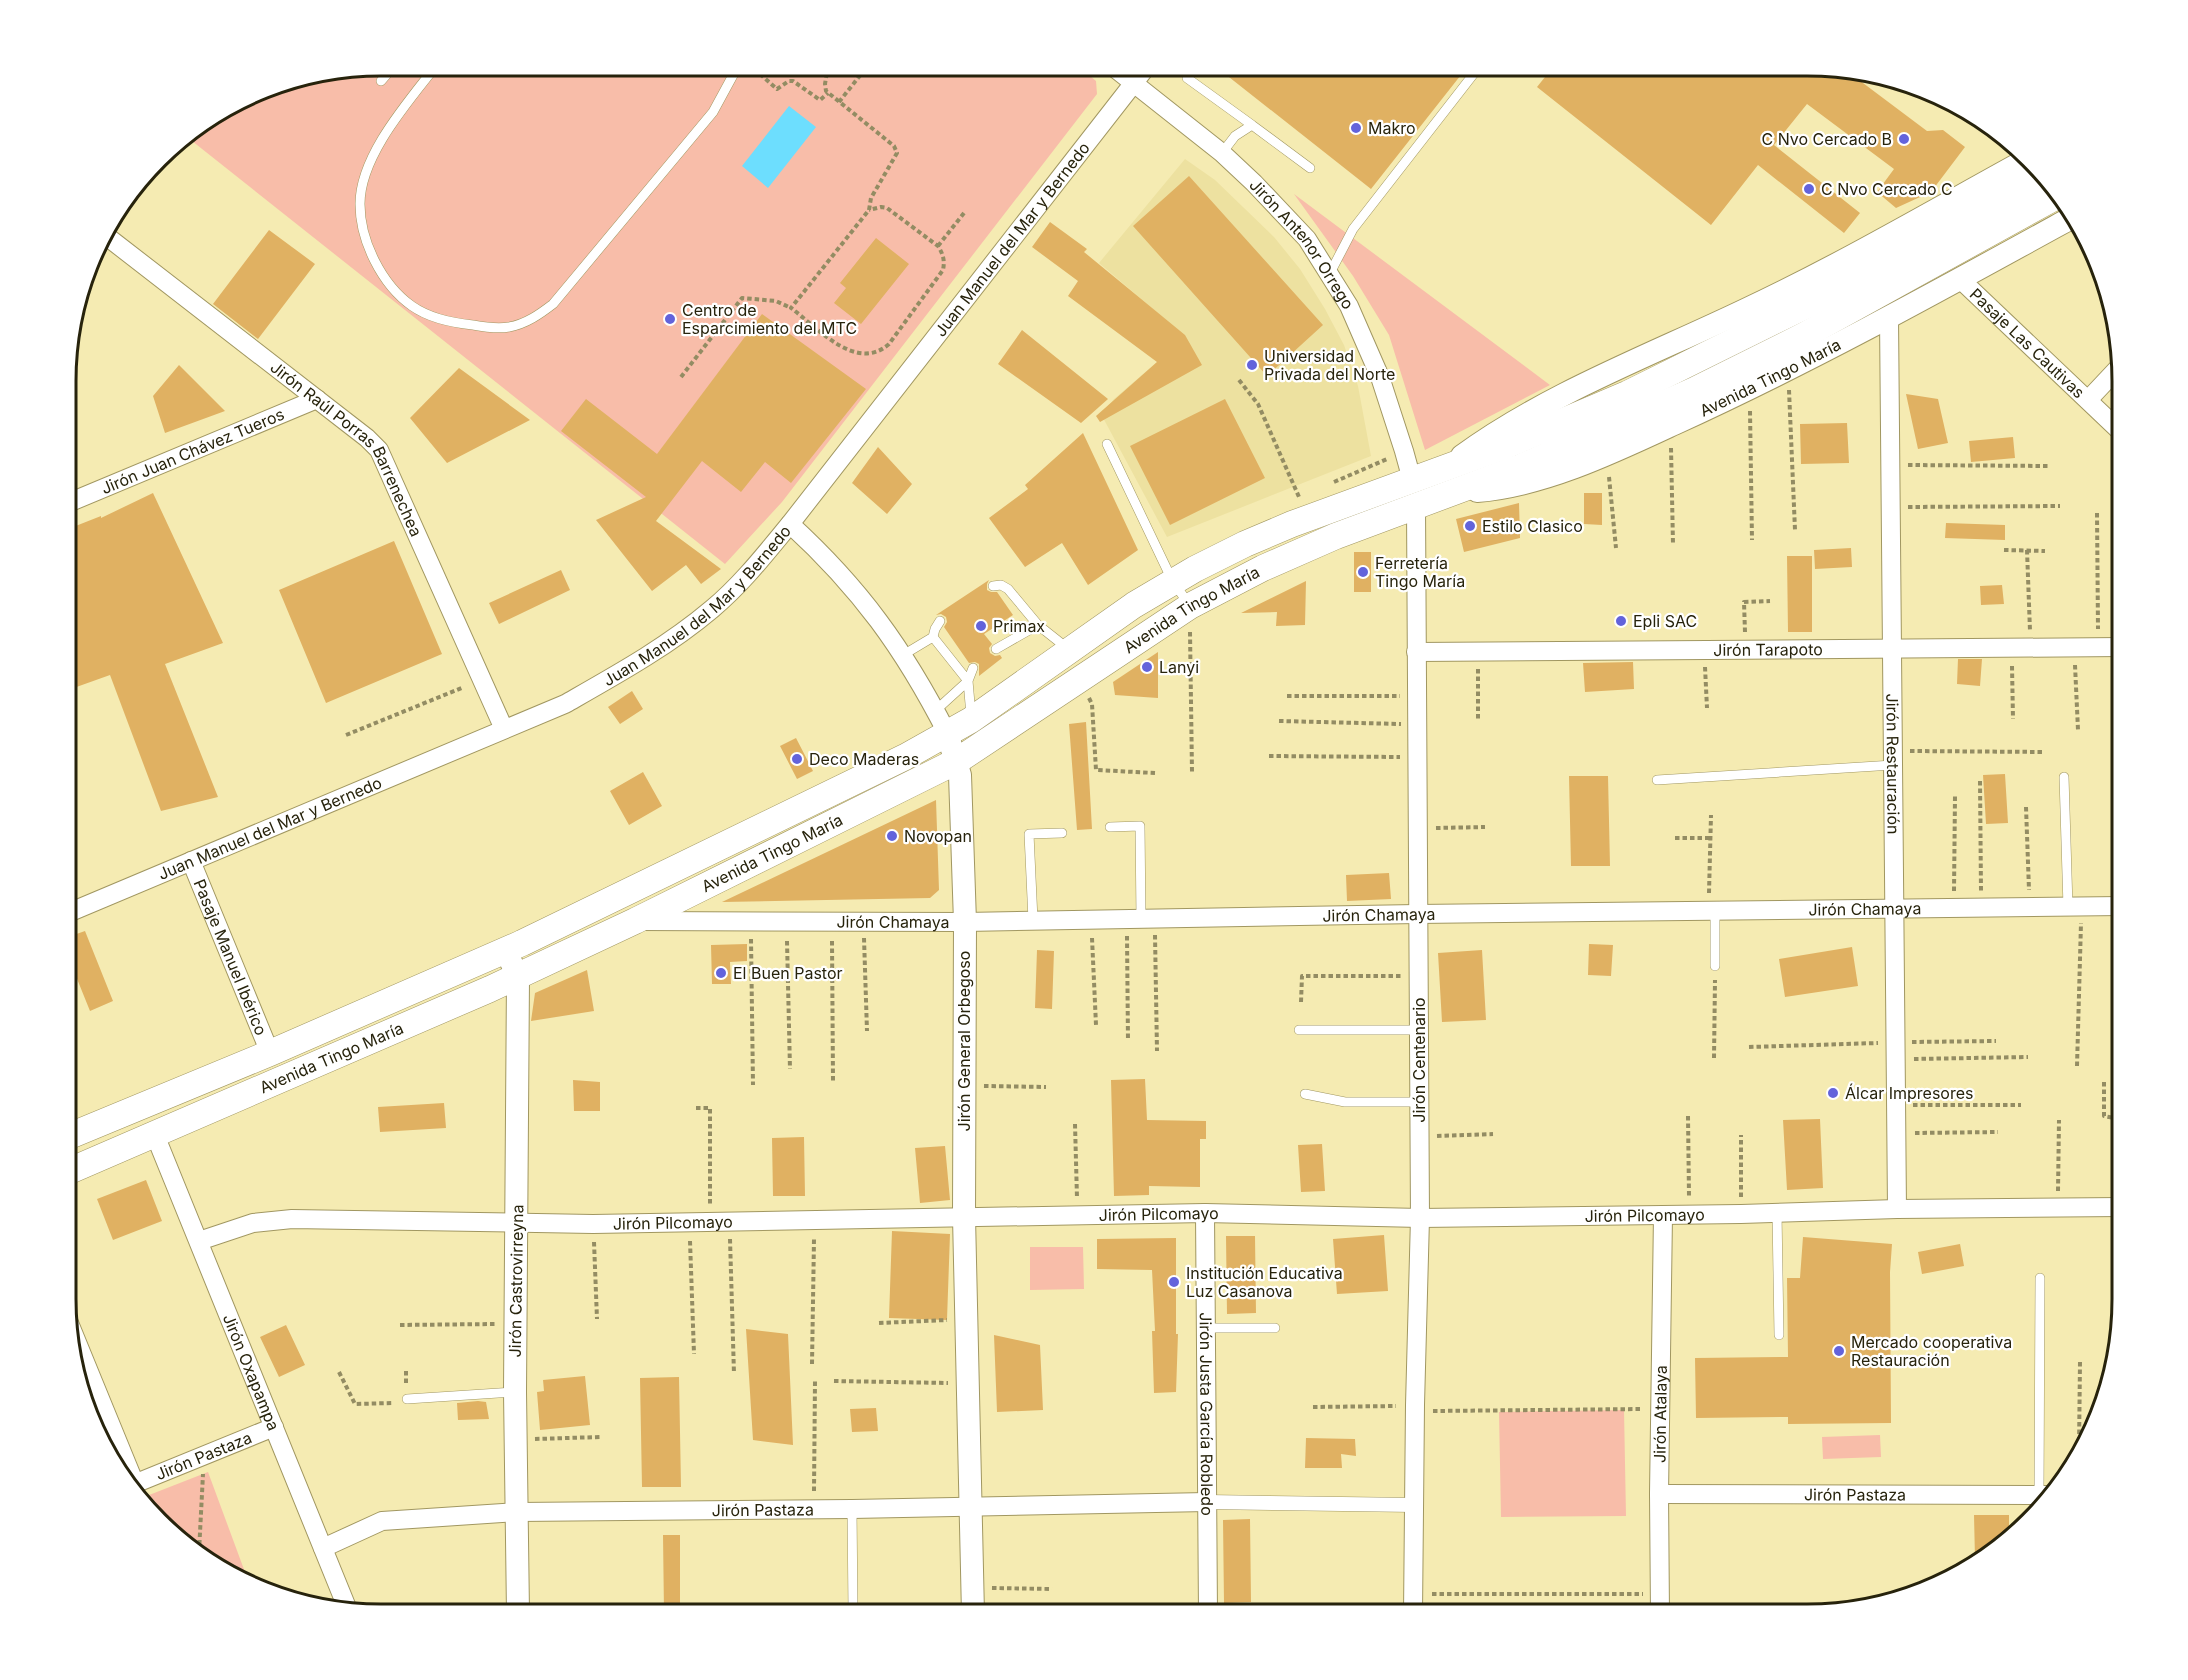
<svg xmlns="http://www.w3.org/2000/svg" width="2188" height="1680" font-family="Inter,sans-serif">
<style>
.built{fill:#ede1a0}
.green{fill:#f8bda9}
.water{fill:#6ddefe}
.building{fill:#e0b162}
.lines{fill:none;stroke-linecap:round;stroke-linejoin:round}
.service-casing{stroke:#a19761;stroke-width:10}
.pedestrian-casing{stroke:#a19761;stroke-width:15}
.minor-casing{stroke:#a19761;stroke-width:20}
.tertiary-casing{stroke:#a19761;stroke-width:24}
.secondary-casing{stroke:#a19761;stroke-width:27}
.path{stroke:#938c63;stroke-width:4;stroke-dasharray:4.5 3;stroke-linecap:butt}
.service{stroke:#fff;stroke-width:9}
.pedestrian{stroke:#fff;stroke-width:14}
.minor{stroke:#fff;stroke-width:18}
.tertiary{stroke:#fff;stroke-width:22}
.secondary{stroke:#fff;stroke-width:26}
.poi-dot{fill:#6363db;stroke:#fff;stroke-width:2}
.labels{text-anchor:middle;dominant-baseline:central;stroke-width:4.5;stroke-linejoin:round;paint-order:stroke}
.poi-label{font-size:16px;fill:#27230c;stroke:#fff;text-anchor:start}
.street-label{font-size:16px;fill:#27230c;stroke:#fff}
.rim{fill:none;stroke:#27230c;stroke-width:3}
</style>
<rect width="100%" height="100%" fill="#f5ebb2"/>
<!-- built -->
<path class="built" d="M1185,159L1215,180L1274,237L1300,269L1325,309L1344,345L1358,386L1371,456L1167,537L1101,414L1114,399L1186,337L1099,263Z"/>
<!-- green -->
<path class="green" d="M382,66H1078L1096,81L1097,94L782,502L725,564L187,137L280,83Z
M1294,194L1550,385L1425,450L1389,335L1353,276Z
M1030,1247H1083L1084,1289L1030,1290Z
M1624,1410L1626,1516L1501,1517L1499,1412Z
M1880,1435L1881,1457L1823,1459L1822,1437Z
M208,1472L249,1583L174,1536L144,1497Z"/>
<!-- water -->
<path class="water" d="M789,106L816,127L768,188L742,166Z"/>
<!-- building -->
<path class="building" d="M1215,66H1468L1371,189Z
M1553,67H1826L1847,71L1927,131L1943,130L1965,147L1931,192L1896,208L1877,192L1894,169L1807,104L1774,145L1860,213L1844,233L1758,165L1711,225L1537,87Z
M1189,176L1323,325L1267,376L1133,226Z
M1050,222L1087,249L1084,252L1185,335L1202,365L1100,422L1096,416L1157,362L1068,296L1078,281L1032,247Z
M269,230L315,264L258,339L213,304Z
M876,238L909,264L861,324L834,303L846,288L840,283Z
M762,314L866,389L791,483L765,462L741,492L702,461L656,521L721,569L701,584L686,565L652,591L596,520L646,497L561,431L586,399L657,454Z
M1022,330L1108,399L1081,423L998,364Z
M179,365L225,411L165,433L153,396Z
M459,368L530,420L447,463L410,418Z
M1906,394L1938,399L1948,443L1918,449Z
M1225,399L1265,478L1170,525L1130,446Z
M1847,423L1849,463L1801,464L1800,424Z
M1083,433L1138,550L1088,585L1062,543L1025,567L989,518L1028,489L1025,485Z
M2013,437L2015,458L1971,462L1969,441Z
M878,447L912,484L887,514L852,483Z
M153,493L223,643L165,664L218,797L161,811L110,675L68,690V529L101,516V518Z
M1584,493H1602V525L1584,524Z
M1519,503L1520,538L1464,552L1456,519Z
M1946,523L2005,525V540L1945,538Z
M394,541L442,654L326,703L279,590Z
M1851,548L1852,567L1815,569L1814,550Z
M1354,552H1371V592H1354Z
M1787,556H1812V632H1788Z
M561,570L570,590L499,624L489,603Z
M989,580L987,584V590L991,592H997L1013,615L984,634L992,644L989,648L990,653L995,656L1000,655L1002,658L979,676V664L975,662L969,663L944,627L947,622L946,617L941,614L936,615Z
M1306,581L1305,625L1276,626L1277,612L1241,613Z
M2002,585L2004,604L1981,605L1980,586Z
M1158,652V698L1115,695L1113,682Z
M1958,659H1982L1980,686L1957,684Z
M1633,662L1634,689L1585,692L1583,663Z
M632,691L643,709L620,724L608,707Z
M1086,722L1092,829L1077,830L1069,724Z
M796,738L813,771L797,779L780,746Z
M643,772L662,806L629,825L610,791Z
M2005,774L2008,823L1986,824L1983,775Z
M1569,776H1608L1610,866H1571Z
M936,800L939,890L930,898L722,902Z
M1389,873L1391,899L1347,901L1346,875Z
M85,931L113,1001L90,1011L67,954L68,937Z
M747,944V961L730,962L731,984H712L711,945Z
M1589,944L1613,945L1611,976L1588,975Z
M1852,947L1858,986L1785,997L1779,959Z
M1037,950L1054,951L1052,1009L1035,1008Z
M1482,950L1486,1020L1442,1022L1438,953Z
M587,970L594,1011L531,1021L535,993Z
M1145,1079L1147,1120L1206,1121V1139H1200V1187L1149,1186V1195L1114,1196L1111,1080Z
M573,1080L600,1082V1111H574Z
M444,1103L446,1128L380,1132L378,1107Z
M1820,1119L1823,1188L1787,1190L1783,1120Z
M804,1137L805,1196H773L772,1138Z
M1322,1144L1325,1191L1301,1192L1298,1145Z
M945,1146L950,1200L920,1203L915,1148Z
M146,1180L162,1221L113,1240L97,1199Z
M892,1231L950,1234L947,1320L889,1318Z
M1384,1235L1388,1291L1337,1294L1333,1239Z
M1226,1236H1255L1256,1313L1227,1314Z
M1803,1237L1892,1244L1890,1272L1891,1423L1788,1424V1417L1696,1418L1695,1358L1788,1357L1787,1278H1800Z
M1176,1238V1334H1178L1176,1392L1154,1393L1152,1331H1155L1152,1270L1097,1269V1239Z
M1960,1244L1964,1266L1922,1274L1918,1252Z
M286,1325L305,1365L279,1377L260,1337Z
M746,1329L788,1334L793,1445L753,1440Z
M994,1335L1040,1345L1043,1410L997,1412Z
M585,1376L590,1425L540,1430L537,1392L544,1391L543,1380Z
M679,1377L681,1487H642L640,1378Z
M478,1401L486,1402L489,1419L458,1420L457,1403Z
M876,1408L878,1431L852,1432L850,1409Z
M1306,1438L1355,1439L1356,1456L1341,1454L1342,1468H1305Z
M1974,1515H2009V1533L1975,1559Z
M1250,1519L1251,1602L1224,1603L1223,1520Z
M663,1535H680V1613H664Z"/>
<g class="lines">
<!-- service casing -->
<g class="service-casing">
<path id="service" d="M436,66C408,102 360,156 360,204C360,241 382,285 412,306C429,318 453,323 473,325C484,327 498,329 509,327C526,324 540,314 553,304L713,112L738,66
M1187,78L1252,125
M381,81L394,66
M1222,153L1235,136L1252,125L1310,168
M1329,275L1353,229L1479,67
M1107,444L1173,582L1189,604
M993,586L1001,585L1008,589L1038,625L1067,648
M933,637L968,681L935,711
M996,649L1038,625
M903,655L933,637L935,629L940,621
M971,715L968,681L973,668
M2064,777L2068,907
M1657,780L1893,765
M1110,827L1140,826L1141,918
M1033,920L1029,834L1062,833
M1715,966V911
M1299,1030H1418
M1305,1094L1345,1102H1419
M1777,1213L1779,1335
M1206,1328H1275
M407,1399L515,1392
M2039,1495L2040,1278
M852,1509L853,1610"/>
</g>
<!-- pedestrian casing -->
<g class="pedestrian-casing">
<path id="pedestrian" d="M1207,1502L1414,1505"/>
</g>
<!-- minor casing -->
<g class="minor-casing">
<g id="minor">
<path id="s1" d="M1112,66L1222,153L1254,183L1307,239L1349,306L1380,377L1404,451L1412,480"/>
<path id="s2" d="M105,235L367,438L379,450L504,729"/>
<path id="s3" d="M1960,279L2122,433"/>
<path id="s4" d="M1889,318L1897,1209"/>
<path d="M2088,400L2120,366"/>
<path id="s5" d="M68,503L317,399"/>
<path d="M790,524C860,588 904,649 947,733"/>
<path id="s6" d="M1416,652L2122,647"/>
<path id="s7" d="M191,861L270,1053"/>
<path id="s8" d="M68,913L565,704C616,675 667,647 712,609C742,584 766,553 790,524L1147,66"/>
<path id="s9" d="M639,921L965,922L1417,914L2122,906"/>
<path id="s10" d="M155,1135L348,1610"/>
<path id="s11" d="M1205,1213L1208,1614"/>
<path id="s12" d="M199,1241L253,1223L292,1219L593,1224L1205,1213L1420,1218L1741,1214L1897,1209L2121,1207"/>
<path d="M67,1318L135,1484"/>
<path id="s13" d="M134,1484L274,1427"/>
<path id="s14" d="M1659,1494L2051,1495"/>
<path id="s15" d="M323,1548L382,1521L517,1512L852,1509L1207,1502"/>
<path d="M1413,1614L1415,1405L1420,1218L1416,506"/>
<path id="s16" d="M1660,1614L1659,1494L1663,1215"/>
</g>
</g>
<!-- tertiary casing -->
<g class="tertiary-casing">
<g id="tertiary">
<path d="M1462,456C1547,394 1651,355 1745,310C1841,265 1933,211 2026,160"/>
<path id="s17" d="M1477,491C1543,486 1614,452 1674,424C1810,362 1940,290 2071,218"/>
<path d="M947,733L960,775L965,922L964,1217L973,1614"/>
<path d="M506,951L518,977L515,1392L518,1613"/>
</g>
</g>
<!-- secondary casing -->
<g class="secondary-casing">
<g id="secondary">
<path d="M67,1137L270,1053L522,943L905,757L971,720L1134,605L1195,569L1245,544L1292,524L1505,446L1627,394L1805,306L2040,178"/>
<path id="s18" d="M67,1172L490,989L635,921L957,761L1190,606L1263,568L1336,536L1521,467L1695,390L1805,335L2055,197"/>
</g>
</g>
<!-- path -->
<path class="path" d="M828,66L825,84L826,91L894,146L897,153L871,198L869,210L791,308C818,328 856,373 889,344L943,270C945,260 943,254 938,246L887,208L881,207L869,210
M760,74L777,89L789,81H793L820,100L828,93
M839,102L866,68
M938,246L964,213
M681,377L742,298L776,301L791,308
M1239,380L1258,404L1299,497
M1789,390L1795,530
M1750,411L1752,540
M1671,448L1673,544
M1908,465L2048,466
M1609,477L1616,548
M1334,482L1387,459
M1908,507L2060,506
M2097,513L2098,629
M2004,550L2045,551
M2027,550L2030,631
M1190,632L1192,772
M1745,632L1744,602L1770,601
M2075,665L2078,730
M2012,666L2013,719
M1705,667L1707,708
M1478,669V720
M1287,696H1400
M1089,698L1092,704L1096,770L1155,773
M1279,721L1401,724
M346,735L464,687
M1910,751L2044,752
M1269,756L1400,757
M2114,759L2115,887
M1980,781L1981,891
M2026,807L2029,890
M1436,828L1485,827
M1675,838H1710
M1954,891L1955,796
M1709,893L1711,815
M1155,935L1157,1051
M1127,936L1128,1041
M864,938L867,1031
M1092,938L1096,1025
M751,939L753,1085
M787,941L790,1069
M832,941L833,1081
M1301,1002L1302,976H1401
M1912,1042L1996,1041
M1749,1047L1878,1043
M1714,1058L1715,980
M1914,1059L2028,1057
M2077,1066L2081,923
M2104,1082V1116L2114,1118V1191
M984,1086L1046,1087
M1913,1105H2021
M696,1108H710V1204
M1688,1116L1689,1196
M1075,1124L1077,1198
M1915,1133L1998,1132
M1437,1136L1493,1134
M2058,1191L2059,1120
M1741,1197V1135
M730,1239L734,1374
M690,1241L694,1354
M594,1242L597,1319
M879,1323L947,1320
M400,1325L495,1324
M812,1364L814,1239
M406,1371V1385
M339,1372L355,1404L393,1403
M834,1381L948,1383
M1313,1407L1396,1406
M1433,1411L1642,1409
M535,1439L600,1437
M2079,1449L2080,1362
M814,1491L815,1381
M199,1552L203,1474
M992,1588L1052,1589
M1432,1594H1643"/>
<!-- service -->
<use href="#service" class="service"/>
<!-- pedestrian -->
<use href="#pedestrian" class="pedestrian"/>
<!-- minor -->
<use href="#minor" class="minor"/>
<!-- tertiary -->
<use href="#tertiary" class="tertiary"/>
<!-- secondary -->
<use href="#secondary" class="secondary"/>
</g>
<!-- markers -->
<g class="poi-dot">
<circle cx="1356" cy="128" r="6"/>
<circle cx="1904" cy="139" r="6"/>
<circle cx="1809" cy="189" r="6"/>
<circle cx="670" cy="319" r="6"/>
<circle cx="1252" cy="365" r="6"/>
<circle cx="1470" cy="526" r="6"/>
<circle cx="1363" cy="572" r="6"/>
<circle cx="1621" cy="621" r="6"/>
<circle cx="981" cy="626" r="6"/>
<circle cx="1147" cy="667" r="6"/>
<circle cx="797" cy="759" r="6"/>
<circle cx="892" cy="836" r="6"/>
<circle cx="721" cy="973" r="6"/>
<circle cx="1833" cy="1093" r="6"/>
<circle cx="1174" cy="1282" r="6"/>
<circle cx="1839" cy="1351" r="6"/>
</g>
<g class="labels">
<!-- poi labels -->
<g class="poi-label">
<text x="1368" y="128">Makro</text>
<text x="1892" y="139" text-anchor="end">C Nvo Cercado B</text>
<text x="1821" y="189">C Nvo Cercado C</text>
<text x="682" y="310">Centro de<tspan x="682" dy="18">Esparcimiento del MTC</tspan></text>
<text x="1264" y="356">Universidad<tspan x="1264" dy="18">Privada del Norte</tspan></text>
<text x="1482" y="526">Estilo Clasico</text>
<text x="1375" y="563">Ferretería<tspan x="1375" dy="18">Tingo María</tspan></text>
<text x="1633" y="621">Epli SAC</text>
<text x="993" y="626">Primax</text>
<text x="1159" y="667">Lanyi</text>
<text x="809" y="759">Deco Maderas</text>
<text x="904" y="836">Novopan</text>
<text x="733" y="973">El Buen Pastor</text>
<text x="1845" y="1093">Álcar Impresores</text>
<text x="1186" y="1273">Institución Educativa<tspan x="1186" dy="18">Luz Casanova</tspan></text>
<text x="1851" y="1342">Mercado cooperativa<tspan x="1851" dy="18">Restauración</tspan></text>
</g>
<!-- street labels -->
<g class="street-label">
<text stroke="none"><textPath href="#s8" startOffset="1191">Juan Manuel del Mar y Bernedo</textPath></text>
<text stroke="none"><textPath href="#s1" startOffset="262">Jirón Antenor Orrego</textPath></text>
<text stroke="none"><textPath href="#s3" startOffset="93">Pasaje Las Cautivas</textPath></text>
<text stroke="none"><textPath href="#s17" startOffset="316">Avenida Tingo María</textPath></text>
<text stroke="none"><textPath href="#s5" startOffset="135">Jirón Juan Chávez Tueros</textPath></text>
<text stroke="none"><textPath href="#s2" startOffset="327">Jirón Raúl Porras Barrenechea</textPath></text>
<text stroke="none"><textPath href="#s8" startOffset="705">Juan Manuel del Mar y Bernedo</textPath></text>
<text stroke="none"><textPath href="#s18" startOffset="1260">Avenida Tingo María</textPath></text>
<text stroke="none"><textPath href="#s6" startOffset="352">Jirón Tarapoto</textPath></text>
<text stroke="none"><textPath href="#s4" startOffset="446">Jirón Restauración</textPath></text>
<text stroke="none"><textPath href="#s8" startOffset="219">Juan Manuel del Mar y Bernedo</textPath></text>
<text stroke="none"><textPath href="#s18" startOffset="774">Avenida Tingo María</textPath></text>
<text stroke="none"><textPath href="#s9" startOffset="1226">Jirón Chamaya</textPath></text>
<text stroke="none"><textPath href="#s9" startOffset="740">Jirón Chamaya</textPath></text>
<text stroke="none"><textPath href="#s9" startOffset="254">Jirón Chamaya</textPath></text>
<text stroke="none"><textPath href="#s7" startOffset="104">Pasaje Manuel Ibérico</textPath></text>
<text transform="translate(964 1041) rotate(-90)">Jirón General Orbegoso</text>
<text stroke="none"><textPath href="#s18" startOffset="288">Avenida Tingo María</textPath></text>
<text transform="translate(1419 1060) rotate(-90)">Jirón Centenario</text>
<text stroke="none"><textPath href="#s12" startOffset="963">Jirón Pilcomayo</textPath></text>
<text stroke="none"><textPath href="#s12" startOffset="1449">Jirón Pilcomayo</textPath></text>
<text stroke="none"><textPath href="#s12" startOffset="477">Jirón Pilcomayo</textPath></text>
<text transform="translate(516 1281) rotate(-89)">Jirón Castrovirreyna</text>
<text stroke="none"><textPath href="#s10" startOffset="256">Jirón Oxapampa</textPath></text>
<text stroke="none"><textPath href="#s11" startOffset="201">Jirón Justa García Robledo</textPath></text>
<text stroke="none"><textPath href="#s16" startOffset="200">Jirón Atalaya</textPath></text>
<text stroke="none"><textPath href="#s13" startOffset="75">Jirón Pastaza</textPath></text>
<text stroke="none"><textPath href="#s14" startOffset="196">Jirón Pastaza</textPath></text>
<text stroke="none"><textPath href="#s15" startOffset="446">Jirón Pastaza</textPath></text>
</g>
</g>
<!-- crop -->
<path d="M0 0H2188V1680H0ZM381 76H1807A305 305 0 0 1 2112 381V1299A305 305 0 0 1 1807 1604H381A305 305 0 0 1 76 1299V381A305 305 0 0 1 381 76Z" fill="#fff" fill-rule="evenodd"/>
<path class="rim" d="M381 76H1807A305 305 0 0 1 2112 381V1299A305 305 0 0 1 1807 1604H381A305 305 0 0 1 76 1299V381A305 305 0 0 1 381 76Z"/>
</svg>
